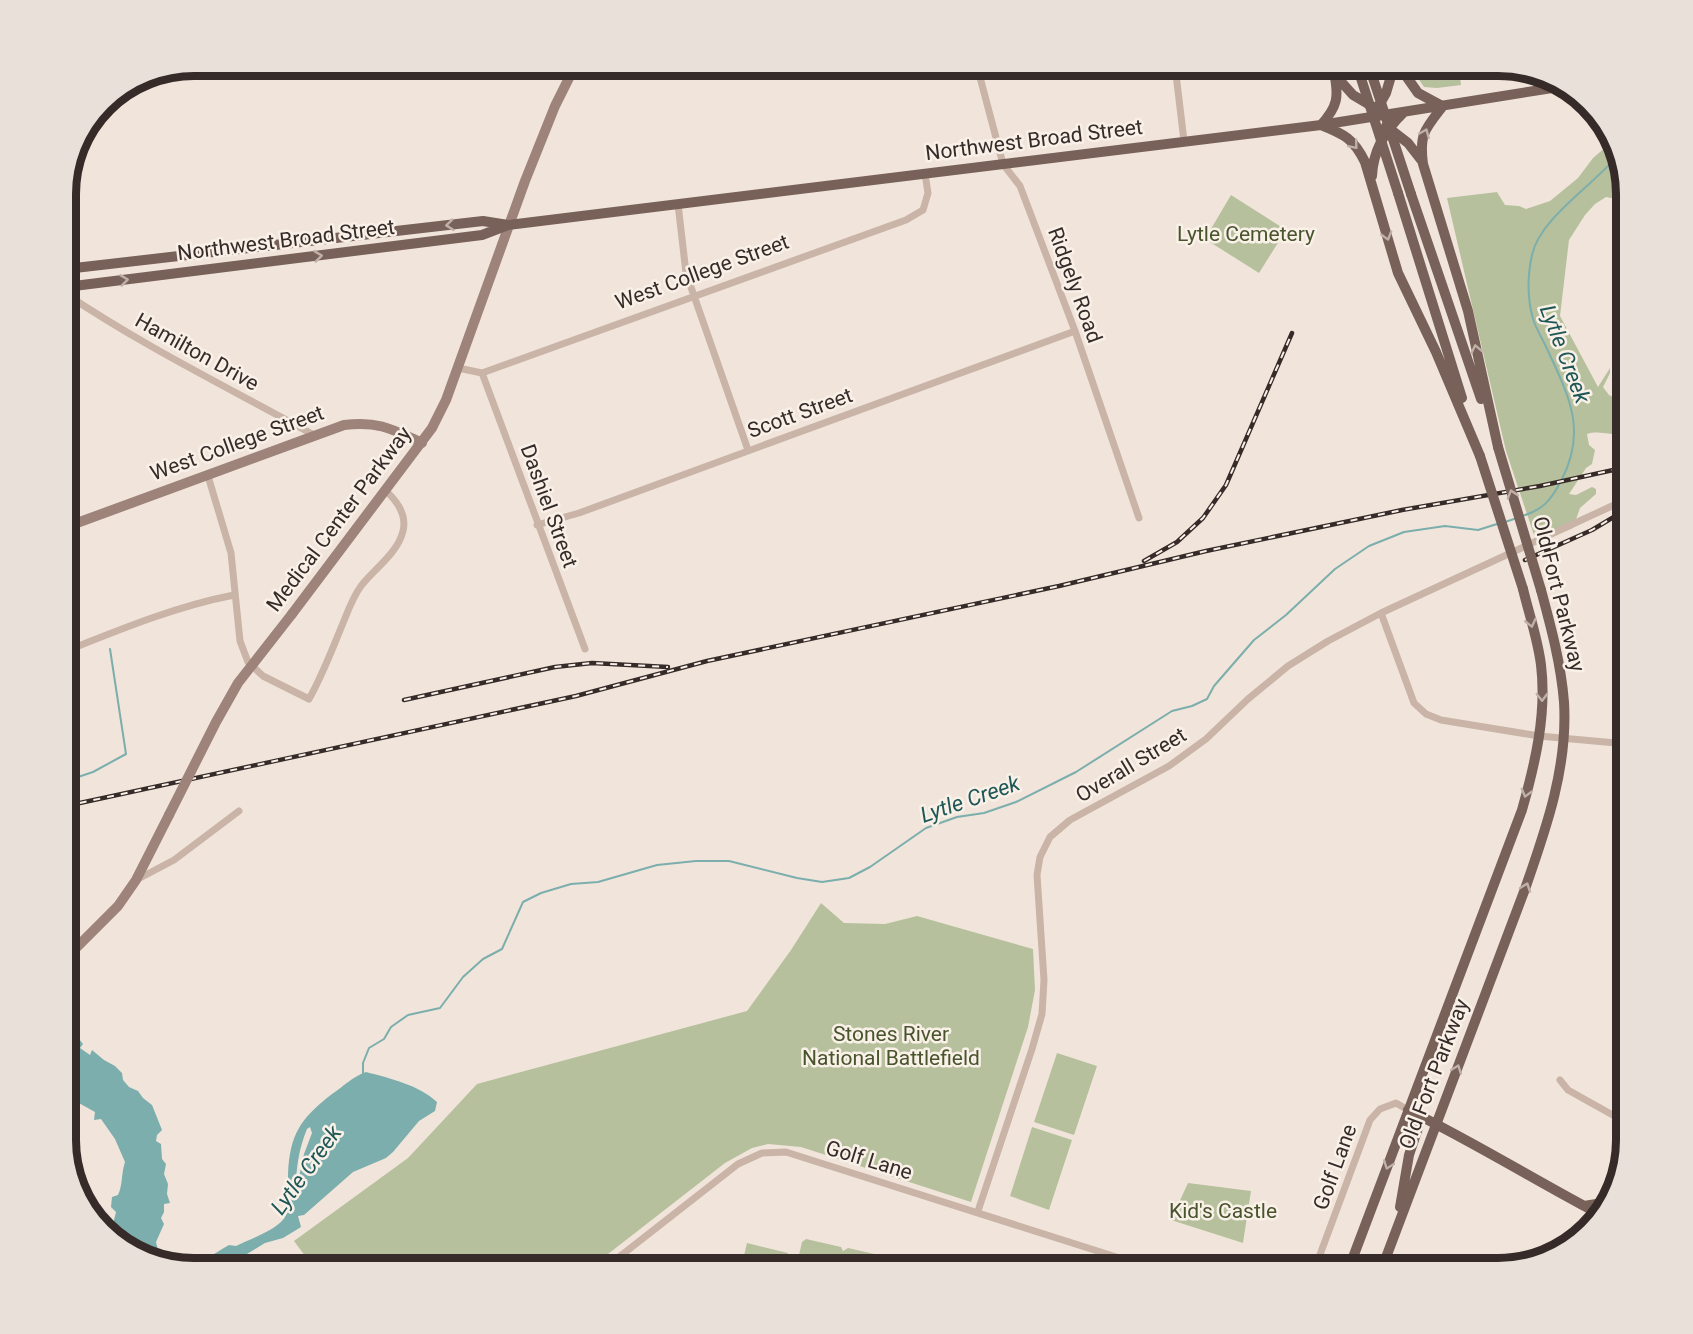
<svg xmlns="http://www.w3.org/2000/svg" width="1693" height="1334" font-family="Roboto,sans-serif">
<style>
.green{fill:#b6c09c}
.water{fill:#7baeac;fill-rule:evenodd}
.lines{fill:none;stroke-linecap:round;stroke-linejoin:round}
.stream{stroke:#7baeac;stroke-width:2}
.street{stroke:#c9b4a7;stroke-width:7}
.secondary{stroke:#9d8379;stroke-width:10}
.primary{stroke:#786159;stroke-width:10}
.rail-casing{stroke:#362b28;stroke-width:4.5}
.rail{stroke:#f9f0e8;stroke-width:2;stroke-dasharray:7;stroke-linecap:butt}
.secondary-bridge{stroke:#9d8379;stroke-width:10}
.primary-bridge{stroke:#786159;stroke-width:10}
.oneway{stroke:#bfb0a8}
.labels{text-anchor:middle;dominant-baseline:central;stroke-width:5;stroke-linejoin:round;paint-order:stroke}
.street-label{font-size:21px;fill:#362b28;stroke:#f9f0e8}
.park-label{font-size:21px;fill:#48542c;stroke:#f9f0e8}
.water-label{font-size:22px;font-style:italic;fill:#1e5756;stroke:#f9f0e8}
.rim{fill:none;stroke:#362b28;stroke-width:8}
</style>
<rect width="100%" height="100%" fill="#f1e5db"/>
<!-- green -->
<path class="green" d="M1410,66H1459L1461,85L1437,88L1424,87Z
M1611,135L1614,138L1627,201L1606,197L1595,204L1585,215L1569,240L1560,316L1598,387L1610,368V373L1603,387L1609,395L1627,404V435C1614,436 1599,430 1587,434L1589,445L1595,450L1592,464L1586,468L1569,494L1576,495L1592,487L1596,489V494L1580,508L1573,528L1552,537L1539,532L1534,535L1506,451L1447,198L1497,192L1505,205L1519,206L1526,209L1550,201L1578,178L1593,158L1606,147Z
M1231,195L1286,230L1259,273L1205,239Z
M821,903L844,923L885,924L917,916L1033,949L1035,990L1028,1027L971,1202L801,1147L768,1144L752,1148L725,1163L590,1268H314L294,1241L408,1158L477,1084L747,1011L791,950Z
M1057,1053L1097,1066L1074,1135L1034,1122Z
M1032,1127L1072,1140L1049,1210L1010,1196Z
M1188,1183L1251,1191L1243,1243L1171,1220Z
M806,1239L841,1247L843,1251L848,1248L883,1256L885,1260L883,1268H796L802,1242Z
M747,1243L788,1253L784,1268H741Z"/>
<!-- water -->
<path class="water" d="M66,1035L79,1039L83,1044L80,1048L90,1055L92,1050L104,1060L115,1066L122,1073L123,1080L129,1087L138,1091L143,1098L152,1105L162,1130L157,1135L156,1141L161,1144L162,1159L166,1164L164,1174L168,1184L167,1194L170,1203L164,1204V1212L161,1218L164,1224L156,1242L158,1250L153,1260L146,1258L110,1236L116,1212L111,1207L112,1197L118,1195C123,1184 121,1174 125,1162L115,1139L101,1119L94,1120L95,1112L77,1102L66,1111Z
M366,1072C389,1078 419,1085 437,1102L435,1111L419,1121L393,1152L386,1158L353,1172L304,1215L298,1216L301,1227L283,1238L265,1243L242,1257L216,1268L183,1266C203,1262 212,1255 229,1245L236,1246C250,1239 280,1229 286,1215C291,1207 288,1185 288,1174C290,1134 300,1119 332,1094C344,1086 352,1077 366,1072ZM310,1127L312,1133L304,1154L298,1182L296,1181C297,1162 300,1146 307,1129Z"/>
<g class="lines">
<!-- stream -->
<path class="stream" d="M1522,516C1543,510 1551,500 1561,481C1587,432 1570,398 1548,351C1544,342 1538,332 1534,322C1527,300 1527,278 1532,255C1540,218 1594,185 1618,155
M1505,522L1517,518
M66,781L93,772L126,754L110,649
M363,1075V1063L369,1048L384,1039L391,1027L408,1015L440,1008L463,977L483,959L502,949L523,902L541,893L571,884L598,882L657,865L696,861H729L797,878L822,882L849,878L870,867L926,828L957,817L984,813L1016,802L1076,772L1172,711L1192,706L1207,699L1214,686L1254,640L1286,615L1335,569L1369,546L1404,532L1445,526L1478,530L1497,524"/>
<!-- street -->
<path class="street" d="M977,66L1003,164L1020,186L1075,331L1139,518
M1175,66L1184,141
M678,204L686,273L748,450
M1620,214L1627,217
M66,294C145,347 231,389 314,435
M458,368L482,373L906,220L923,210L928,193L925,174
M482,373L585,649
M208,476L231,553L240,641L248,662L263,676L309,699C322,676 331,652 341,628C347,614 352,598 361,586C374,569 398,553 403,531C407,515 398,502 386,491
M537,525L579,513L1075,331
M1381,613L1414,703L1426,714L1441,720L1539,736L1627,744
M66,651C121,629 177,606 234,595
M138,879L174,860L239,811
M1560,1080L1568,1090L1627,1123
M978,1211L1032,1049L1042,1014L1044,980L1037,875L1040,857L1050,837L1070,820L1169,766L1206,739L1248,699L1288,666L1328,641L1381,613L1627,499
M605,1268L738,1164L762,1153L786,1152L1151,1268
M1315,1268L1370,1120L1380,1109L1396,1103L1408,1110"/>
<!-- secondary -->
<path class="secondary" d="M66,527L344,425C379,421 392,429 422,443
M292,614L432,428L446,400L525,181L555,106L575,66
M66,958L118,906L136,880L169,815"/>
<!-- primary -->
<path class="primary" d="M1399,66L1418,93L1442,106
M1334,72C1339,97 1338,106 1321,125C1344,134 1354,139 1365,162L1398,273L1436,352L1480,456
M1336,76L1353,95L1375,108
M1443,106C1425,129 1419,134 1423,164L1468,311L1498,447
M1377,109L1386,93L1394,66
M1386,126L1408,143L1422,161
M1372,176C1373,150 1385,130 1404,112
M1398,193L1462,398
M1411,194L1481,399
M66,269L483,221L508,225
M66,287L482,235L508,225L1321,125L1565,86
M1408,1110C1474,1142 1536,1181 1601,1215
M1584,1206L1609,1202
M1400,1207L1409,1155L1419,1125L1418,1115
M1349,1268L1522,810C1535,764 1547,714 1541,665C1538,640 1529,614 1523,589
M1382,1268L1525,889C1546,829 1568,767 1564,702C1561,664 1551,627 1541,590"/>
<!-- rail casing -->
<g class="rail-casing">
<path id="rail" d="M1525,560L1592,530L1627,509
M1144,561L1177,542L1203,518L1226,485L1292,333
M404,700L555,667L592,663L668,667
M66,806L576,696L707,661L1059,586L1206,551L1402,510L1540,486L1627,467"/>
</g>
<!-- rail -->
<use href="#rail" class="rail"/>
<!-- secondary-bridge -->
<path class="secondary-bridge" d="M169,815L216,722L238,683L292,614"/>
<!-- primary-bridge -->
<path class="primary-bridge" d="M1357,66L1398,193
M1369,66L1411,194
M1498,447L1541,590
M1480,456L1523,589"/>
</g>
<!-- one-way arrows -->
<defs><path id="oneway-chevron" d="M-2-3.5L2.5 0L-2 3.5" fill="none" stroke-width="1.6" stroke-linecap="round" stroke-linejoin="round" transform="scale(1.5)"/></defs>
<g class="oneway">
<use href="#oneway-chevron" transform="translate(1425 133) rotate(-67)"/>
<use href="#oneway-chevron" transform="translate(1354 145) rotate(50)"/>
<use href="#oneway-chevron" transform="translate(450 225) rotate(174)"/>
<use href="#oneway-chevron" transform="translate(1387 236) rotate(74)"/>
<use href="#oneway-chevron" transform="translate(318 256) rotate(-7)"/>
<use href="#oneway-chevron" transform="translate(124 280) rotate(-7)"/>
<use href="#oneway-chevron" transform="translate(1476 349) rotate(-102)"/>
<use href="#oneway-chevron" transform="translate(1512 494) rotate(-107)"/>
<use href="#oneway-chevron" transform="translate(1531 623) rotate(77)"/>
<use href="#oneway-chevron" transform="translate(1542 697) rotate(89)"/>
<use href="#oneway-chevron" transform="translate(1526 793) rotate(105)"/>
<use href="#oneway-chevron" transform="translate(1526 887) rotate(-70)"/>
<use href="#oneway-chevron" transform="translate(1457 1069) rotate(-70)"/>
<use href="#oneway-chevron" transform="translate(1388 1165) rotate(111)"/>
</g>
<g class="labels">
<!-- street labels -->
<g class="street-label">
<text transform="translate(1034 140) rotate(-7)">Northwest Broad Street</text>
<text transform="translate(286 240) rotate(-7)">Northwest Broad Street</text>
<text transform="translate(702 272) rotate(-20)">West College Street</text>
<text transform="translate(1075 285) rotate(70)">Ridgely Road</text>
<text transform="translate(197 352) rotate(29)">Hamilton Drive</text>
<text transform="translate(800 413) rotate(-20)">Scott Street</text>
<text transform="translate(237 443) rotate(-20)">West College Street</text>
<text transform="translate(549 506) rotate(70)">Dashiel Street</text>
<text transform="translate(339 519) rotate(-53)">Medical Center Parkway</text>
<text transform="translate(1559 594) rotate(76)">Old Fort Parkway</text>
<text transform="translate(1131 765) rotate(-31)">Overall Street</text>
<text transform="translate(1434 1074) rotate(-69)">Old Fort Parkway</text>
<text transform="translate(869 1160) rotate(17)">Golf Lane</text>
<text transform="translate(1335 1167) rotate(-70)">Golf Lane</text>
</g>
<!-- park labels -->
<g class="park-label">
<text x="1246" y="234">Lytle Cemetery</text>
<text x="891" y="1034">Stones River<tspan x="891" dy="24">National Battlefield</tspan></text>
<text x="1223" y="1211">Kid's Castle</text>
</g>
<!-- water labels -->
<g class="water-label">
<text transform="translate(1565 354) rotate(69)">Lytle Creek</text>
<text transform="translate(970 799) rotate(-19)">Lytle Creek</text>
<text transform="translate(306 1170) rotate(-54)">Lytle Creek</text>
</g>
</g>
<!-- crop -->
<path d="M0 0H1693V1334H0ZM194 76H1498A118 118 0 0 1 1616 194V1140A118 118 0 0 1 1498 1258H194A118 118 0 0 1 76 1140V194A118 118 0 0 1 194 76Z" fill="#e9e0d9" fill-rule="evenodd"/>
<path class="rim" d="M194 76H1498A118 118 0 0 1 1616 194V1140A118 118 0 0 1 1498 1258H194A118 118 0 0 1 76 1140V194A118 118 0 0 1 194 76Z"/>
</svg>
